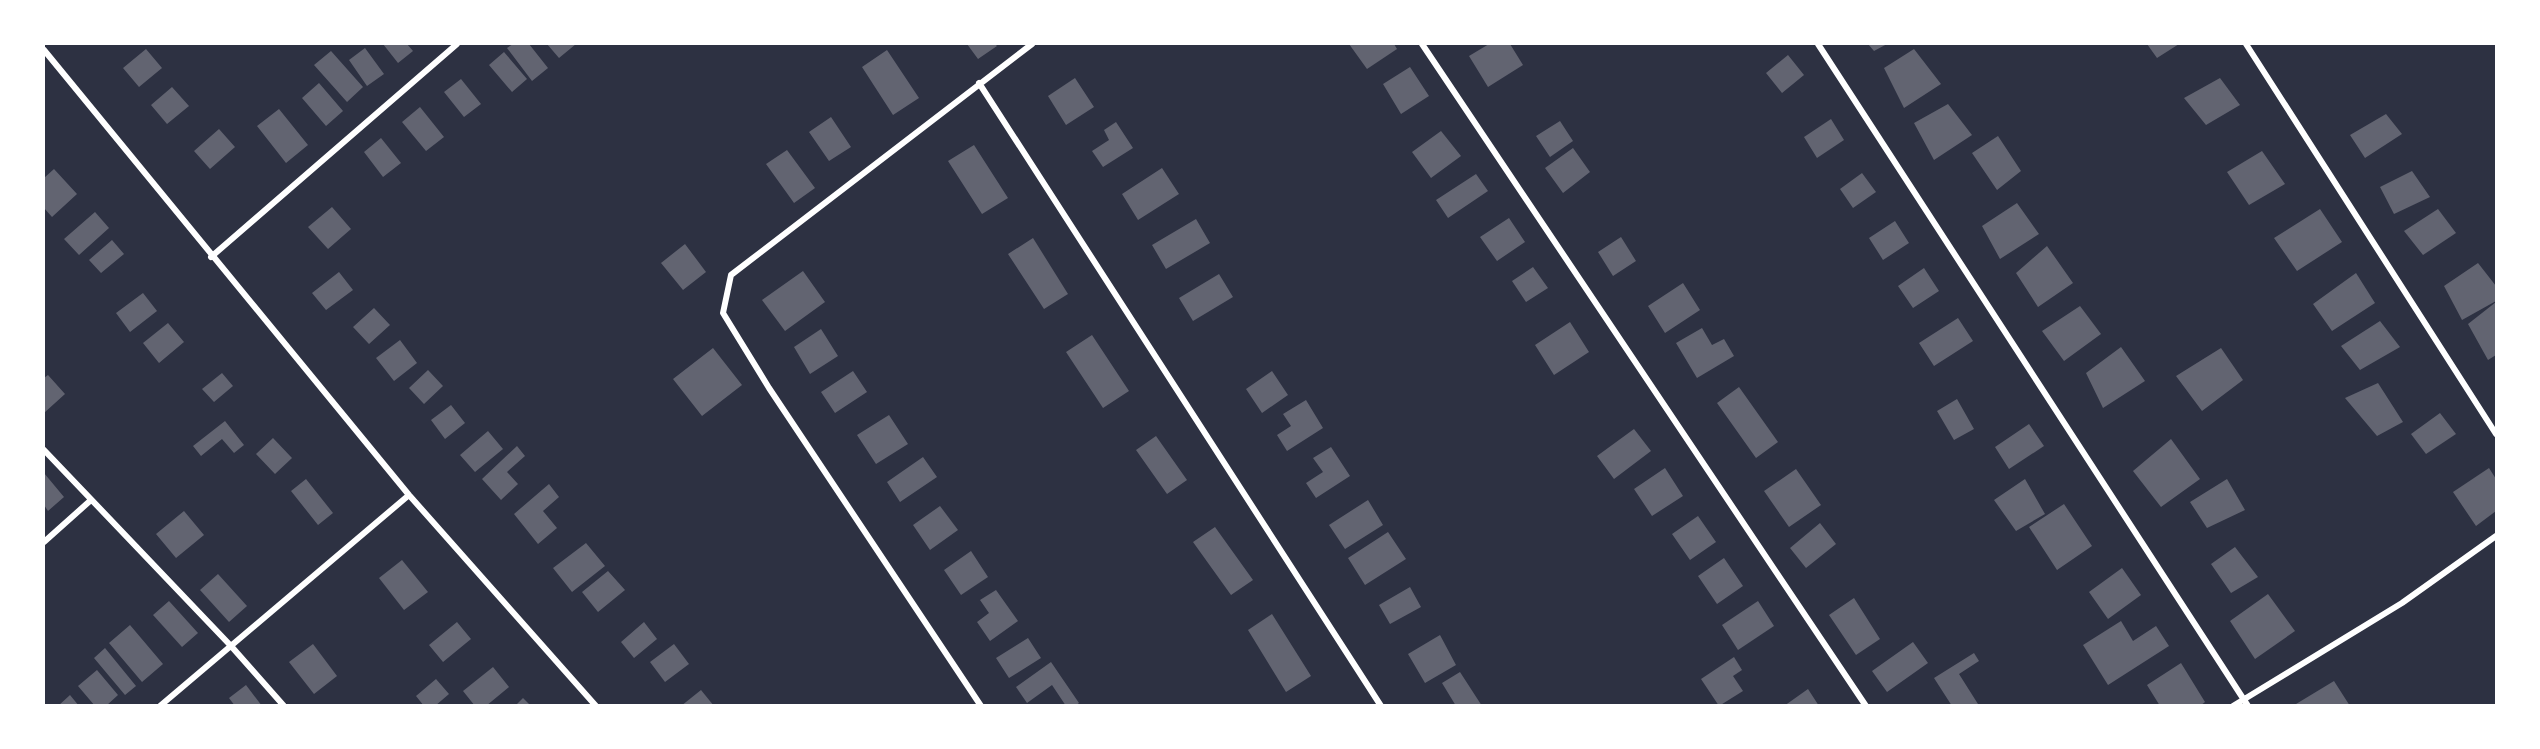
<svg xmlns="http://www.w3.org/2000/svg" width="2540" height="749" font-family="'Times New Roman',serif">
<style>
.building{fill:#626471}
.lines{fill:none;stroke-linecap:round;stroke-linejoin:round}
.minor{stroke:#fff;stroke-width:6}
</style>
<rect width="100%" height="100%" fill="#2d3142"/>
<!-- building -->
<path class="building" d="M383,44H407L413,51L398,63Z
M513,44H529L548,68L532,81L507,48Z
M547,44H576L559,58Z
M967,44H995L997,46L978,59Z
M1349,44H1394L1397,49L1367,69Z
M1489,44H1510L1523,65L1488,87L1469,56Z
M1868,44H1887L1874,51Z
M2147,44H2179L2157,58Z
M365,48L384,74L367,86L349,60Z
M146,49L162,68L139,87L123,68Z
M1914,49L1941,84L1904,108L1884,68Z
M887,50L919,98L893,115L862,67Z
M331,51L363,87L347,102L314,65Z
M504,52L527,79L512,92L489,65Z
M1788,55L1804,75L1782,93L1766,73Z
M1410,67L1429,96L1401,114L1383,84Z
M1075,78L1094,107L1066,125L1048,96Z
M2220,78L2240,105L2206,125L2184,98Z
M461,79L481,104L464,117L444,92Z
M319,83L343,111L326,126L302,98Z
M172,87L189,106L167,124L151,105Z
M1948,104L1972,135L1934,160L1914,123Z
M420,107L444,137L426,151L402,122Z
M279,109L308,145L286,163L257,126Z
M2386,114L2402,134L2365,158L2350,135Z
M831,117L851,147L829,161L809,132Z
M1831,119L1844,140L1817,158L1804,137Z
M1560,121L1573,141L1550,157L1536,136Z
M1116,122L1133,148L1103,167L1092,151L1109,140L1104,130Z
M219,129L235,147L210,169L194,151Z
M1441,131L1461,156L1431,178L1412,152Z
M1998,136L2021,171L1997,190L1972,153Z
M381,138L401,163L383,177L364,152Z
M974,145L1008,198L982,214L948,161Z
M1573,148L1590,172L1563,193L1545,168Z
M787,150L815,188L794,203L766,164Z
M2262,151L2285,184L2249,205L2227,172Z
M1162,168L1179,194L1138,220L1122,194Z
M54,169L77,194L52,217L44,208V178Z
M2412,171L2430,197L2394,214L2380,187Z
M1862,173L1876,192L1853,208L1840,189Z
M1476,174L1488,191L1448,218L1436,200Z
M2017,203L2039,234L2000,259L1982,226Z
M332,207L351,229L328,249L308,227Z
M2320,209L2342,242L2297,271L2274,238Z
M2438,209L2456,233L2423,255L2404,231Z
M95,212L109,228L79,255L64,239Z
M1509,218L1525,242L1497,261L1480,237Z
M1196,219L1210,243L1166,269L1152,245Z
M1895,221L1909,243L1883,260L1869,238Z
M1621,237L1636,261L1613,276L1598,252Z
M1033,238L1068,294L1044,309L1008,254Z
M112,240L124,254L101,273L89,260Z
M685,244L706,272L683,290L661,263Z
M2047,246L2073,283L2038,307L2016,273Z
M2478,263L2496,286V301L2462,320L2444,286Z
M1533,267L1548,288L1526,302L1512,281Z
M1924,268L1939,291L1913,308L1898,286Z
M803,271L825,302L785,331L762,300Z
M339,272L353,290L326,310L312,293Z
M2356,273L2375,303L2332,331L2313,304Z
M1219,274L1233,297L1193,321L1179,298Z
M1683,283L1700,310L1665,333L1648,306Z
M143,293L157,311L130,332L116,313Z
M2496,302V355L2488,360L2468,324Z
M2080,306L2101,334L2064,361L2042,331Z
M374,308L390,325L369,344L353,327Z
M1958,318L1973,341L1934,366L1919,343Z
M2380,321L2400,347L2360,370L2341,346Z
M1570,322L1589,352L1554,375L1535,345Z
M168,323L184,342L159,363L143,343Z
M1702,328L1712,345L1724,339L1734,356L1697,378L1676,343Z
M821,329L838,356L810,374L794,347Z
M1092,335L1129,391L1103,408L1066,352Z
M400,340L417,363L394,381L376,358Z
M2121,347L2145,381L2103,408L2086,373Z
M713,348L742,385L702,416L673,379Z
M2221,348L2243,380L2202,411L2176,376Z
M428,370L443,386L424,404L409,388Z
M853,371L867,392L835,413L821,392Z
M1272,371L1288,395L1262,413L1246,389Z
M222,373L233,386L214,402L202,389Z
M48,375L65,394L44,413V378Z
M2378,383L2403,422L2377,436L2345,398Z
M1739,387L1778,442L1756,458L1717,403Z
M1957,399L1974,429L1954,440L1937,411Z
M1306,400L1323,428L1287,451L1277,435L1291,426L1283,414Z
M451,405L465,423L445,439L431,420Z
M2440,413L2456,434L2426,454L2411,434Z
M889,415L908,444L876,464L857,435Z
M225,421L244,445L234,453L222,439L201,456L193,446Z
M2029,424L2044,446L2009,469L1995,447Z
M1634,429L1651,451L1614,479L1597,456Z
M488,431L503,449L475,472L460,455Z
M1156,436L1187,480L1167,494L1136,450Z
M273,438L292,458L275,474L256,454Z
M2171,439L2200,479L2161,507L2133,471Z
M517,446L525,456L507,472L518,484L501,500L482,479Z
M1331,447L1350,476L1316,498L1306,483L1323,472L1313,458Z
M923,457L937,477L900,502L887,482Z
M1665,468L1683,496L1652,516L1634,489Z
M2489,468L2496,479V511L2476,526L2453,492Z
M1796,469L1821,505L1789,527L1764,491Z
M44,473L64,497L48,511L44,505Z
M306,479L333,513L318,525L291,491Z
M2025,479L2045,514L2016,531L1994,500Z
M2227,479L2245,510L2207,528L2190,502Z
M549,484L559,497L543,511L557,528L538,544L514,514Z
M1368,500L1383,525L1345,549L1329,525Z
M2064,504L2092,546L2057,570L2029,527Z
M940,506L958,530L930,550L913,525Z
M184,511L204,535L176,558L156,534Z
M1698,516L1716,542L1690,560L1672,534Z
M1820,523L1836,544L1806,568L1790,548Z
M1215,527L1253,580L1231,595L1193,542Z
M1388,532L1406,559L1365,585L1348,558Z
M586,543L605,566L572,592L553,568Z
M2235,547L2258,577L2231,593L2211,564Z
M971,551L988,577L961,595L944,570Z
M1724,558L1743,586L1717,604L1698,576Z
M402,560L428,592L404,610L379,578Z
M2122,568L2141,595L2108,619L2089,592Z
M608,571L625,590L598,612L582,592Z
M218,574L247,606L229,622L200,590Z
M1410,587L1421,607L1390,624L1379,605Z
M996,590L1018,621L990,641L977,622L989,613L980,600Z
M2268,594L2295,631L2255,659L2230,621Z
M1854,598L1880,639L1856,655L1829,615Z
M169,601L198,633L182,647L153,615Z
M1758,601L1774,626L1738,650L1722,625Z
M1272,614L1311,676L1286,692L1248,630Z
M2121,621L2133,641L2156,626L2169,646L2108,685L2083,645Z
M457,622L471,639L443,662L429,645Z
M644,622L657,639L634,658L621,642Z
M130,625L163,664L142,682L109,643Z
M1440,635L1456,665L1425,683L1408,654Z
M1028,638L1041,658L1009,678L996,658Z
M1913,642L1928,663L1887,692L1872,671Z
M313,644L337,676L314,694L289,662Z
M674,644L689,664L665,682L650,662Z
M105,648L136,686L125,695L94,658Z
M1974,653L1979,661L1959,674L1978,704L1952,706L1934,678Z
M1734,657L1742,670L1733,676L1743,691L1719,706L1701,679Z
M1051,662L1079,703L1075,706H1066L1052,685L1027,703L1016,687Z
M2181,663L2205,702L2200,706H2160L2147,685Z
M493,667L509,687L486,706H475L463,691Z
M97,670L118,695L106,706H95L78,686Z
M1460,672L1482,706H1456L1442,683Z
M436,679L449,694L435,706H424L416,696Z
M2334,681L2350,706H2297L2296,704Z
M246,685L262,706H235L229,698Z
M1808,689L1819,706H1784Z
M701,690L714,706H681Z
M70,695L79,706H58Z
M523,698L531,706H515Z"/>
<g class="lines">
<!-- minor -->
<path class="minor" d="M1422,44L1866,706
M1818,44L2248,706
M2246,44L2496,434
M44,50L409,495L596,706
M979,83L1381,706
M211,257L457,44
M44,450L231,646L284,706
M44,542L91,500
M160,706L409,495
M981,706L769,388L723,313L731,275L1032,44
M2233,706L2402,603L2496,536"/>
</g>
<!-- border -->
<rect width="2540" height="749" fill="none" stroke="#ffffff" stroke-width="90"/>
</svg>
